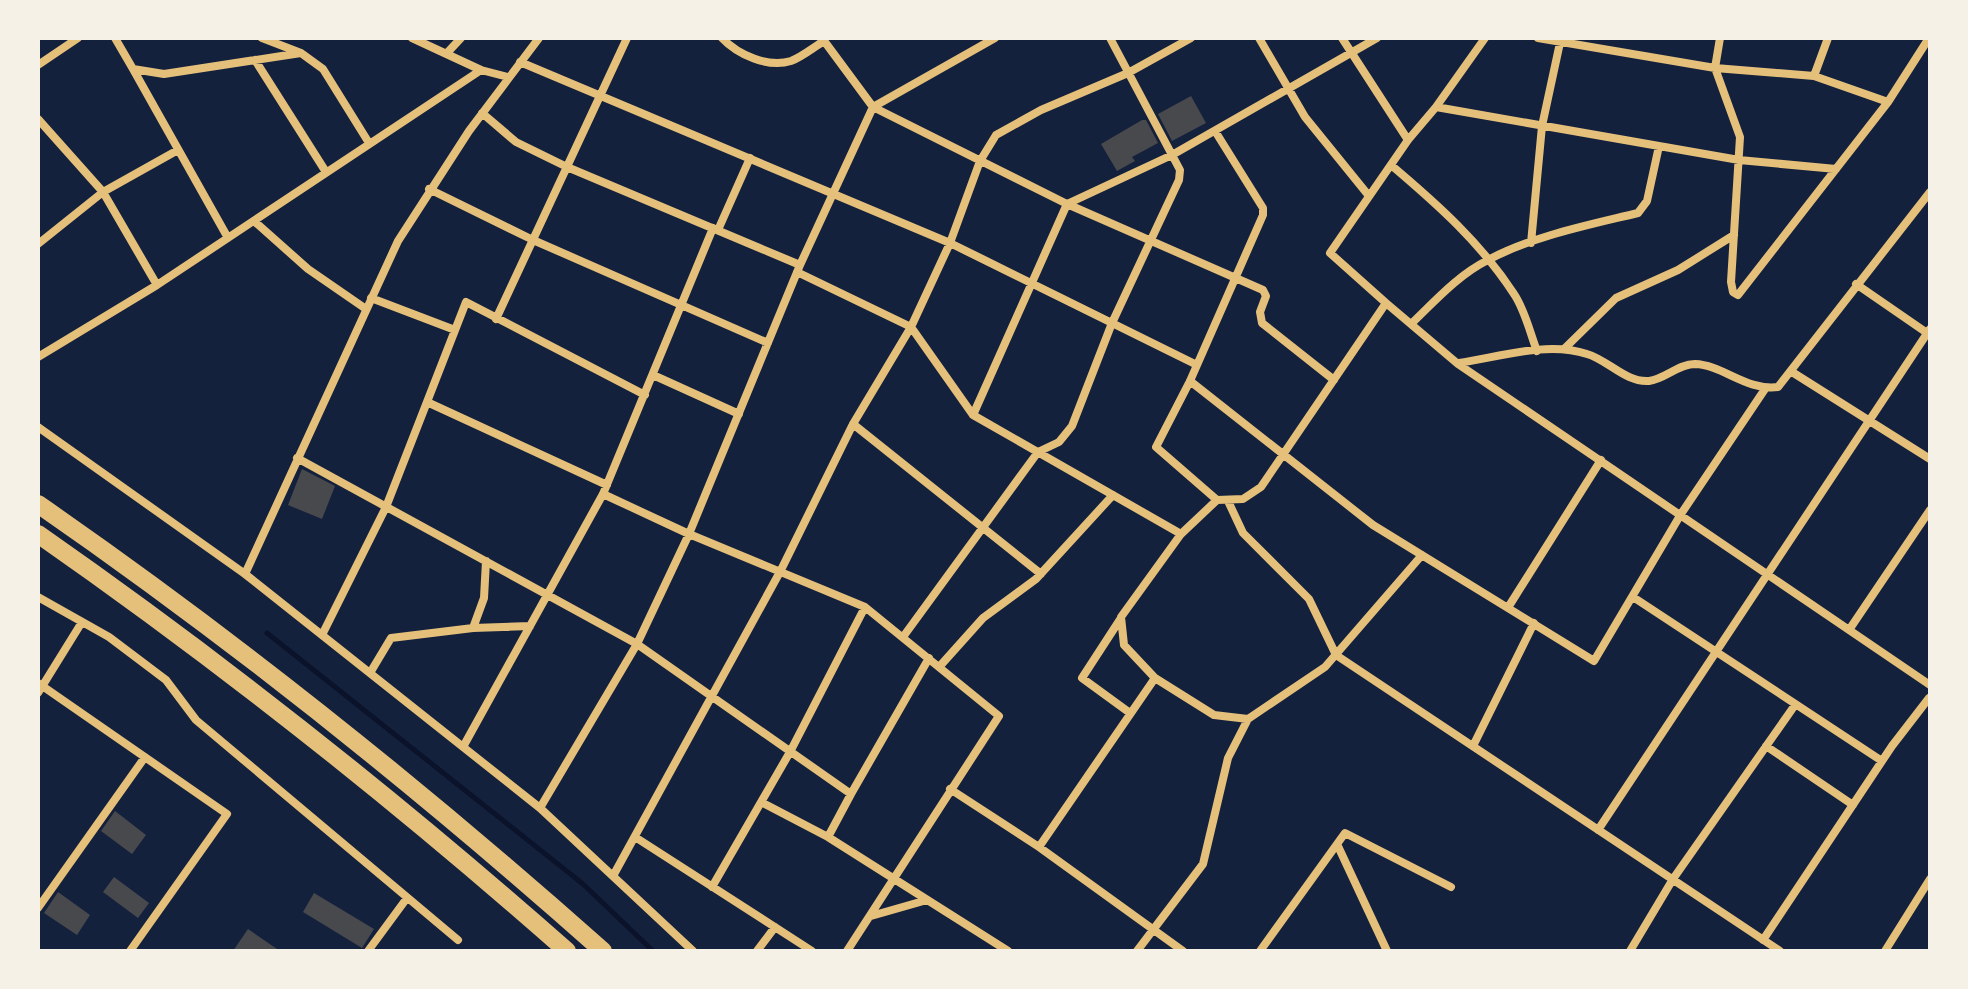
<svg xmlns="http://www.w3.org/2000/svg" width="1968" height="989" font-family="Overpass,sans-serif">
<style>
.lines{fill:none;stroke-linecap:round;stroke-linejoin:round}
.stream{stroke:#0b132b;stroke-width:5}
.building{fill:#48494c}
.minor{stroke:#e5c07b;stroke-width:8}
.motorway{stroke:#e5c07b;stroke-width:18}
</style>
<rect width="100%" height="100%" fill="#14213d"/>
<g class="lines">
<!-- stream -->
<path class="stream" d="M267,633L583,884L653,951"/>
</g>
<!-- building -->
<path class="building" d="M1191,96L1206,123L1172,141L1158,114Z
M1142,120H1146L1158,143L1132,157L1135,161L1117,171L1101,144Z
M302,469L335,486L322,519L288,505Z
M115,811L146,835L132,854L101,831Z
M114,877L149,903L138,918L103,892Z
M58,892L90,915L77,935L44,913Z
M314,893L374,929L362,948L303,912Z
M248,929L280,951H233Z"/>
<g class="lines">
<!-- minor -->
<path class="minor" d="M115,38L133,69L164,74L301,53L323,69L369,143
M262,38L301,53
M412,38L481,70L508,77
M722,38C738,55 768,68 791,61C802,57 814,47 824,41
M822,38L873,107L1067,204L1263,290L1266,296L1260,312L1262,323L1334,380
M1259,38L1305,117L1369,196
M1342,38L1408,140
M1538,38L1715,68L1814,76L1828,38
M1720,38L1715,68L1740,137L1731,282L1733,292L1738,295L1888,102L1929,38
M447,53L461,38
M255,60L326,172
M520,62L950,243L1197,365
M38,65L78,38
M133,69L228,238
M1814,76L1888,102
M1436,107L1485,38
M482,113L516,142L567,167L800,265
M38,119L103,192L157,285
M1215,131L1263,208V215L1190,381L1156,447L1217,500
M1391,165C1437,204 1481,243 1514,294C1525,310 1530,333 1537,351
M429,189L533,240L768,343
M254,221L308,269L366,309
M718,230L750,158
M1531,243L1542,126L1561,38
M38,244L103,192L178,150
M797,272L911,327L973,415L1181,534
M1856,284L1930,335
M371,298L455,330
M1386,303L1330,253L1408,140L1436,107L1739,160L1836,169
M496,319L627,38
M1411,324C1435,301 1458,275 1488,260C1533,236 1589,225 1638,213L1647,201L1659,146
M1564,349L1616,298L1678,270L1734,235
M38,357L157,285L481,70
M1459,363C1499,357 1547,341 1587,354C1608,360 1626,383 1649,381C1665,379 1678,364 1695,364C1723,365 1746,391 1778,387L1930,192
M1792,372L1930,459
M653,375L739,414
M1190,381L1373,525L1594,661L1681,514L1765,389
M427,402L607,485
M973,415L1067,204L1172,155L1377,38
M853,424L1041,574
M38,427L245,574L540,808L693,951
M297,458L637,644L851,794L828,837L761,802
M603,494L689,534L865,607L999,716L847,951
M1228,501L1243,533L1309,599L1336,655L1780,951
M245,574L398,241L469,131L539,38
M38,597L109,637L166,680L196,720L458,940
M1633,597L1882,761
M1509,606L1601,460
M1121,618L1082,678L1130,713
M473,628L484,598L486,561
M1849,630L1930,510
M322,635L386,507L466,302L645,395
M903,637L1038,452L1059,442L1072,426L1112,323L1179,180L1180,170L1110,38
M940,666L983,618L1036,579L1113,495
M370,673L391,638L473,628L530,626
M1155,678L1214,715L1248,719
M38,683L227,814L130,951
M38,693L82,622
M1473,746L1534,623
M1766,746L1853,805
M463,747L603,494L713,228
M950,789L1039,847L1183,951
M851,794L929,658
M540,808L637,644L689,534L800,265L873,107L995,38
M1598,830L1930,329
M635,837L812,951
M828,837L1008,951
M1337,844L1387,951
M1039,847L1155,678L1124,645L1121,617L1181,534L1217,500L1243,499L1261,487L1386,303L1458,364L1930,685
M613,876L781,570L853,424L911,327L950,243L980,161L996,135L1041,110L1128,73L1191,38
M712,887L790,752L865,607
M38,908L145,757
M871,916L927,900
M1763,940L1892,746L1929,698
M368,951L407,898
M757,951L775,927
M1137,951L1203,864L1228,758L1248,719L1325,667L1422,555
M1260,951L1345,833L1451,887
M1630,951L1673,879L1795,705
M1885,951L1930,879"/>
<!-- motorway -->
<path class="motorway" d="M38,504C236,641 423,791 603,951
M38,534C223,663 398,802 567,951"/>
</g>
<!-- border -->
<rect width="1968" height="989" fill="none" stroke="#f6f1e7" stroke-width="80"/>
</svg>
